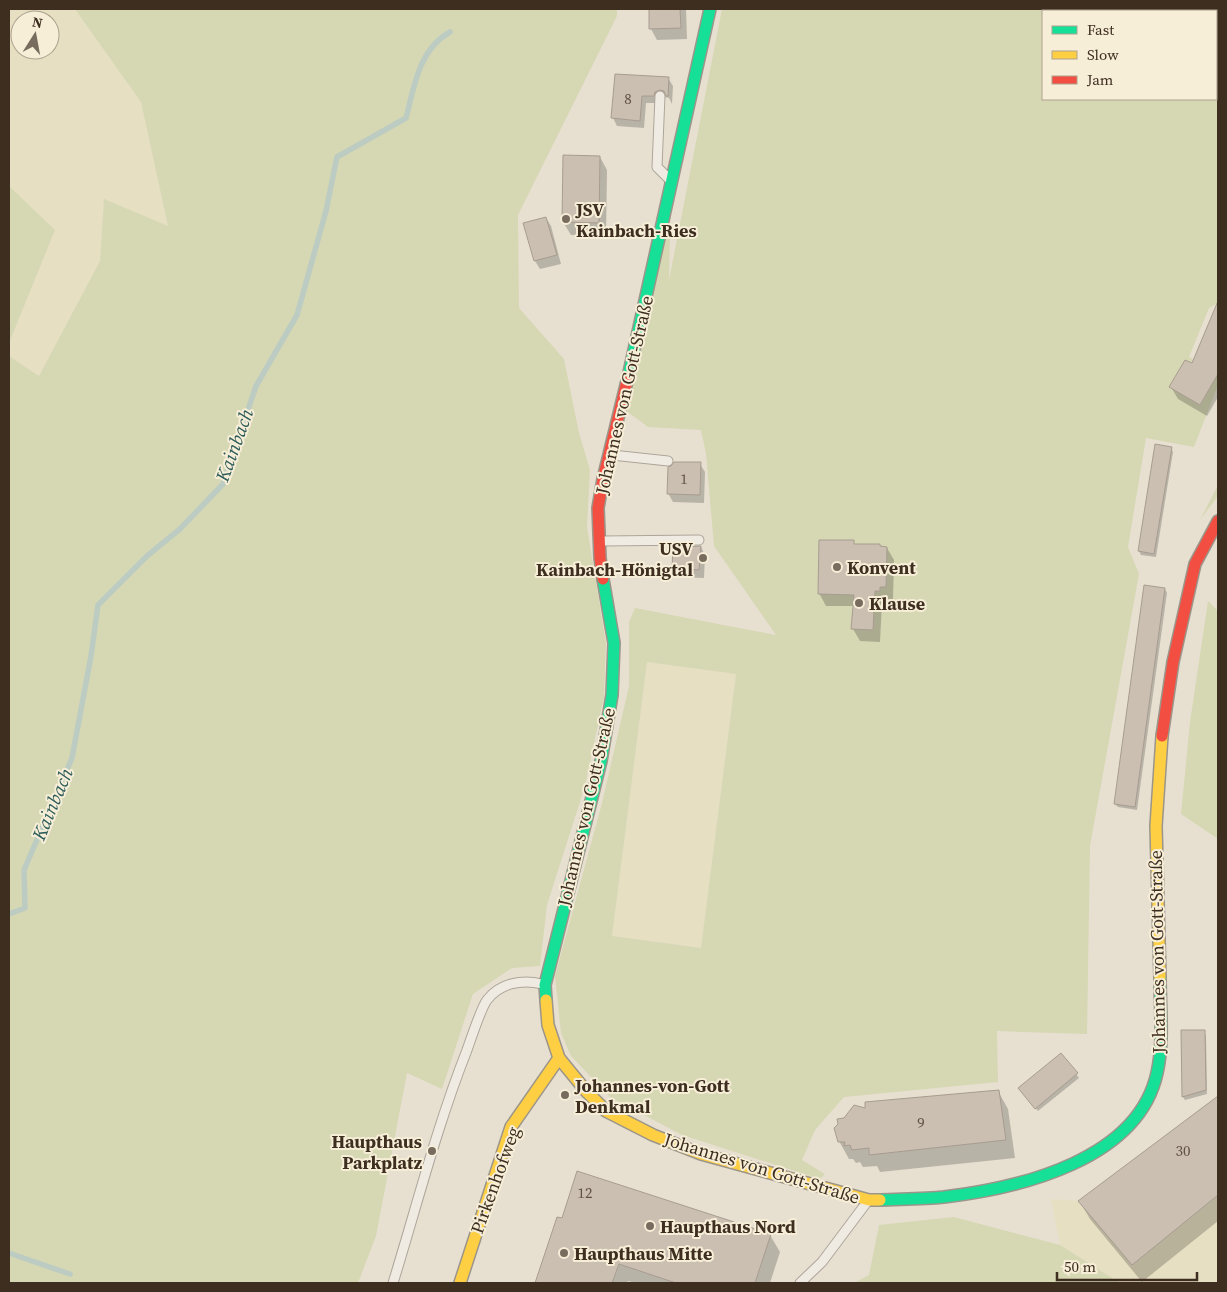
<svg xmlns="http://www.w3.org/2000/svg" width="1227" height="1292" font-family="'Source Serif 4',serif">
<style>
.farmland{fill:#e6dfc2;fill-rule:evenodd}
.green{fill:#d6d7b3;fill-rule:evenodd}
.shadow{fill:#0003}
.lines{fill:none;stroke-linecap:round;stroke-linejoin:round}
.stream{stroke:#bcccc2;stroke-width:5.5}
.building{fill:#cbbfb2;stroke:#a89c90}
.lane-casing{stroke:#ada599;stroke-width:11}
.fast-casing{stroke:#9c958a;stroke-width:14}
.slow-casing{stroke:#9c958a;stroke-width:14}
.jam-casing{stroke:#9c958a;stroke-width:14}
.lane{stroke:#efebe3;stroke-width:9}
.fast{stroke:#16e098;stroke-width:11}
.slow{stroke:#ffcf43;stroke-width:11}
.jam{stroke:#f24e42;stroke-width:11}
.poi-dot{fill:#786c5e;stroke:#f7eed8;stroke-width:2}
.labels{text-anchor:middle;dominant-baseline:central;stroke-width:4;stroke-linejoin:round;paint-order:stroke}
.number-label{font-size:15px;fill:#605244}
.poi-label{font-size:18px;font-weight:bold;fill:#3d2e20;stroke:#f7eed8;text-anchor:start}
.street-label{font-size:18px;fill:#3d2e20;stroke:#f7eed8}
.water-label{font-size:19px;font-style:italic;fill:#2f5d5a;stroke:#f7eed8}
</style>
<rect width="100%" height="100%" fill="#e7e0d1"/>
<!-- farmland -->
<path class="farmland" d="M9,9H75L141,102L168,226L104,200L100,261L39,376L9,356V343L55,230L9,186ZM20,20H50V50H20Z
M647,662L736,674L701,948L612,936Z
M1218,1195V1283H1120L1060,1245L1051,1199L1078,1201L1132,1265Z"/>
<!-- green -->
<path class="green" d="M75,9H617V16L518,215L519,308L564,359L579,433L590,470L587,527L606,643L604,697L585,786L547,905L540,966L512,968L473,994L442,1089L407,1073L376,1236L358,1283H9V356L39,376L100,261L104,199L168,226L141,102Z
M722,9H1218V303L1209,308L1189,357L1218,372V385L1194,447L1146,438L1128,547L1139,574L1090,846L1087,1034L997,1031L998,1082L844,1097L815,1130L802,1160L825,1174L820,1179L682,1135L610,1097L571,1056L561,1033L555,976L602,803L629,686V622L635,608L776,635L714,546L706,454L701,430L648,427L621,407L671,191L669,280ZM1043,11H1216V99H1043ZM819,540H853L854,544H880V546L887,547L886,587H880V591H867L846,594L818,593ZM647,662L736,674L701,948L612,936Z
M9,186L55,230L9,343Z
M1218,485V496L1200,520Z
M1208,601L1218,611V839L1181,814L1190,722Z
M954,1217L1060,1245L1120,1283H854L869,1275L879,1225Z"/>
<!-- shadow -->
<path class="shadow" d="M650,9H686L687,39L657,40L651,29Z
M616,75L668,78L673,86L672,104L669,98L665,97L659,100L658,103H646L644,128L617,126L613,118Z
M600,157L607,170L606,236L571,235L563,222Z
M546,218L551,226L561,264L540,269L535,261L525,223Z
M1218,311V397L1207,416L1178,399L1171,387L1192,365L1214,314Z
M1156,445L1171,448L1173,452L1156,557L1141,555L1139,551Z
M700,464L705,472L704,503L673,502L668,493Z
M853,542L855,545H880L881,548H887L894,560L893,599H886V603H882L880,642L860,641L853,629L854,606H826L819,593Z
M701,547L705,555L704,578L678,577L673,568L674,548Z
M1165,589L1167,593L1137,810L1118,807L1115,804Z
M1182,1031L1204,1032L1206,1036L1207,1094L1185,1100L1183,1097Z
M1061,1054L1079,1078L1038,1111L1022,1092Z
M998,1091L1008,1109L1015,1158L880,1172L877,1166L863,1167L860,1162L856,1163L853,1159H849L839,1141L866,1109Z
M1214,1101L1218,1106V1221L1142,1282L1090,1219L1080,1202Z
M558,1218L770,1235L780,1252L770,1283H636L628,1281L627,1283H536Z"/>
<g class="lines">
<!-- stream -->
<path class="stream" d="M9,914L25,908L24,870L72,758L91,656L98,605L147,556L180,529L223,484L256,386L297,315L326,211L337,157L406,118C414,87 419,49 450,32
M9,1253L70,1274"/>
</g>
<!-- building -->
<path class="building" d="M649,9H680L681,28L649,29Z
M615,74L669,77L668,96H666L664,91L660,90L655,92L654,96H642L640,121L611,118Z
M563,155L600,156L599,223L562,222Z
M546,217L557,255L534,261L523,223Z
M1218,301V374L1200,405L1169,387L1185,360L1192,363Z
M1155,444L1172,447L1154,554L1138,551Z
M674,462H701L700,495L667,494L668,467L671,466Z
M819,540H854V544H880V546L887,547L886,587H880V591H875L873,630L851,629L854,595L818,594Z
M701,546L699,570L672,568L673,547Z
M1144,585L1165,588L1135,807L1114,804Z
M1181,1030H1205L1206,1090L1182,1097Z
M1061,1053L1078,1073L1035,1109L1018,1088Z
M999,1090L1006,1140L869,1155V1148L852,1150L850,1145L844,1146L845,1142H838L834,1128L838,1124L837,1119L844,1118L854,1105L865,1108V1102Z
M1218,1096V1195L1132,1265L1078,1201Z
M577,1171L771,1234L755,1283H676L619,1264L612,1283H535L557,1217L562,1218Z"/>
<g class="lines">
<!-- lane casing -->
<g class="lane-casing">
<path id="lane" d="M660,96L657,167L669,179
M612,455L668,461
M602,541L699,540
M393,1283C417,1205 437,1126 467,1050C471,1039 481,1008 487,1000C500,983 522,979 542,984
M800,1283L822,1262L867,1202"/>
</g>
<!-- fast casing -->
<g class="fast-casing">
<path id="fast" d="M628,377L710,9
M546,1000L545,985L601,761L612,695L614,643L603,579
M880,1200C901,1199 923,1199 944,1197C1020,1188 1138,1160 1157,1073C1164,1042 1160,1009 1160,978"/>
</g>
<!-- slow casing -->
<g class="slow-casing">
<path id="slow" d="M1160,978L1156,826L1162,736
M546,1000L548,1025L559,1058L586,1091L606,1111L653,1135L701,1154L869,1200H880
M460,1283L511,1127L559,1058"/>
</g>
<!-- jam casing -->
<g class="jam-casing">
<path id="jam" d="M603,579L600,558L598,508L603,479L628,377
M1162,736L1173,662L1195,564L1218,521"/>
</g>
<!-- lane -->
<use href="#lane" class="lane"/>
<!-- fast -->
<use href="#fast" class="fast"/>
<!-- slow -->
<use href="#slow" class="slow"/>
<!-- jam -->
<use href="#jam" class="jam"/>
</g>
<!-- markers -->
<g class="poi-dot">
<circle cx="566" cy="219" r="5"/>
<circle cx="703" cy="558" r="5"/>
<circle cx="837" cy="567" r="5"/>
<circle cx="859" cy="603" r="5"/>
<circle cx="565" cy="1095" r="5"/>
<circle cx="432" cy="1151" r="5"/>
<circle cx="650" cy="1226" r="5"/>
<circle cx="564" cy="1253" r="5"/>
</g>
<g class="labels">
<!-- number labels -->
<g class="number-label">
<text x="628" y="98">8</text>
<text x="684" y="478">1</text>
<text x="921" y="1122">9</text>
<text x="1183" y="1150">30</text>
<text x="585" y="1192">12</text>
</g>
<!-- poi labels -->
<g class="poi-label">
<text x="576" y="209">JSV<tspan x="576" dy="21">Kainbach-Ries</tspan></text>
<text x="693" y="548" text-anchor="end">USV<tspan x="693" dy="21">Kainbach-Hönigtal</tspan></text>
<text x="847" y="567">Konvent</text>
<text x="869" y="603">Klause</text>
<text x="575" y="1085">Johannes-von-Gott<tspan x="575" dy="21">Denkmal</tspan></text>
<text x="422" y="1141" text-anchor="end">Haupthaus<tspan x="422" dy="21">Parkplatz</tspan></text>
<text x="660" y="1226">Haupthaus Nord</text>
<text x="574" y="1253">Haupthaus Mitte</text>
</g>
<!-- street labels -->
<g class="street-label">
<text transform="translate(624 395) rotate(-77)">Johannes von Gott-Straße</text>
<text transform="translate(586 807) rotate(-77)">Johannes von Gott-Straße</text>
<text transform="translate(1157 952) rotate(-91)">Johannes von Gott-Straße</text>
<text transform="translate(762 1168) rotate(17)">Johannes von Gott-Straße</text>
<text transform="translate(495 1180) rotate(-70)">Pirkenhofweg</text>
</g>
<!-- water labels -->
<g class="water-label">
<text transform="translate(234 445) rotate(-70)">Kainbach</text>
<text transform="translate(52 804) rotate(-67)">Kainbach</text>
</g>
</g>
<!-- border -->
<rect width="1227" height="1292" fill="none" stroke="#3d2e20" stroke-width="20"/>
<!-- legend -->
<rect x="1042" y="10" width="175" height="90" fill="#f7eed8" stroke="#ada18e"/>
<rect x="1052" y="26" width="25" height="8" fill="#16e098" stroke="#ada18e"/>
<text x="1087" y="35" font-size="15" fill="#3d2e20">Fast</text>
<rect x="1052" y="51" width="25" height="8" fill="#ffcf43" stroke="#ada18e"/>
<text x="1087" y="60" font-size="15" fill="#3d2e20">Slow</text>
<rect x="1052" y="76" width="25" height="8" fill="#f24e42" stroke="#ada18e"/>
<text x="1087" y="85" font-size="15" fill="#3d2e20">Jam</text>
<!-- north arrow -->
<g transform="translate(35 35) rotate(11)"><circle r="24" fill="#f7eed8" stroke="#ada18e"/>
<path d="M0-4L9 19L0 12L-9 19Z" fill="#786c5e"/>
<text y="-8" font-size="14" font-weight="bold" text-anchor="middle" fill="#3d2e20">N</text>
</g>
<!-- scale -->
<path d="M1057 1272v8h140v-8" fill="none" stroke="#3d2e20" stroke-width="2.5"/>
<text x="1064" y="1272" font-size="15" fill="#3d2e20" stroke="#f7eed8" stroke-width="4" paint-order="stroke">50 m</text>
</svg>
